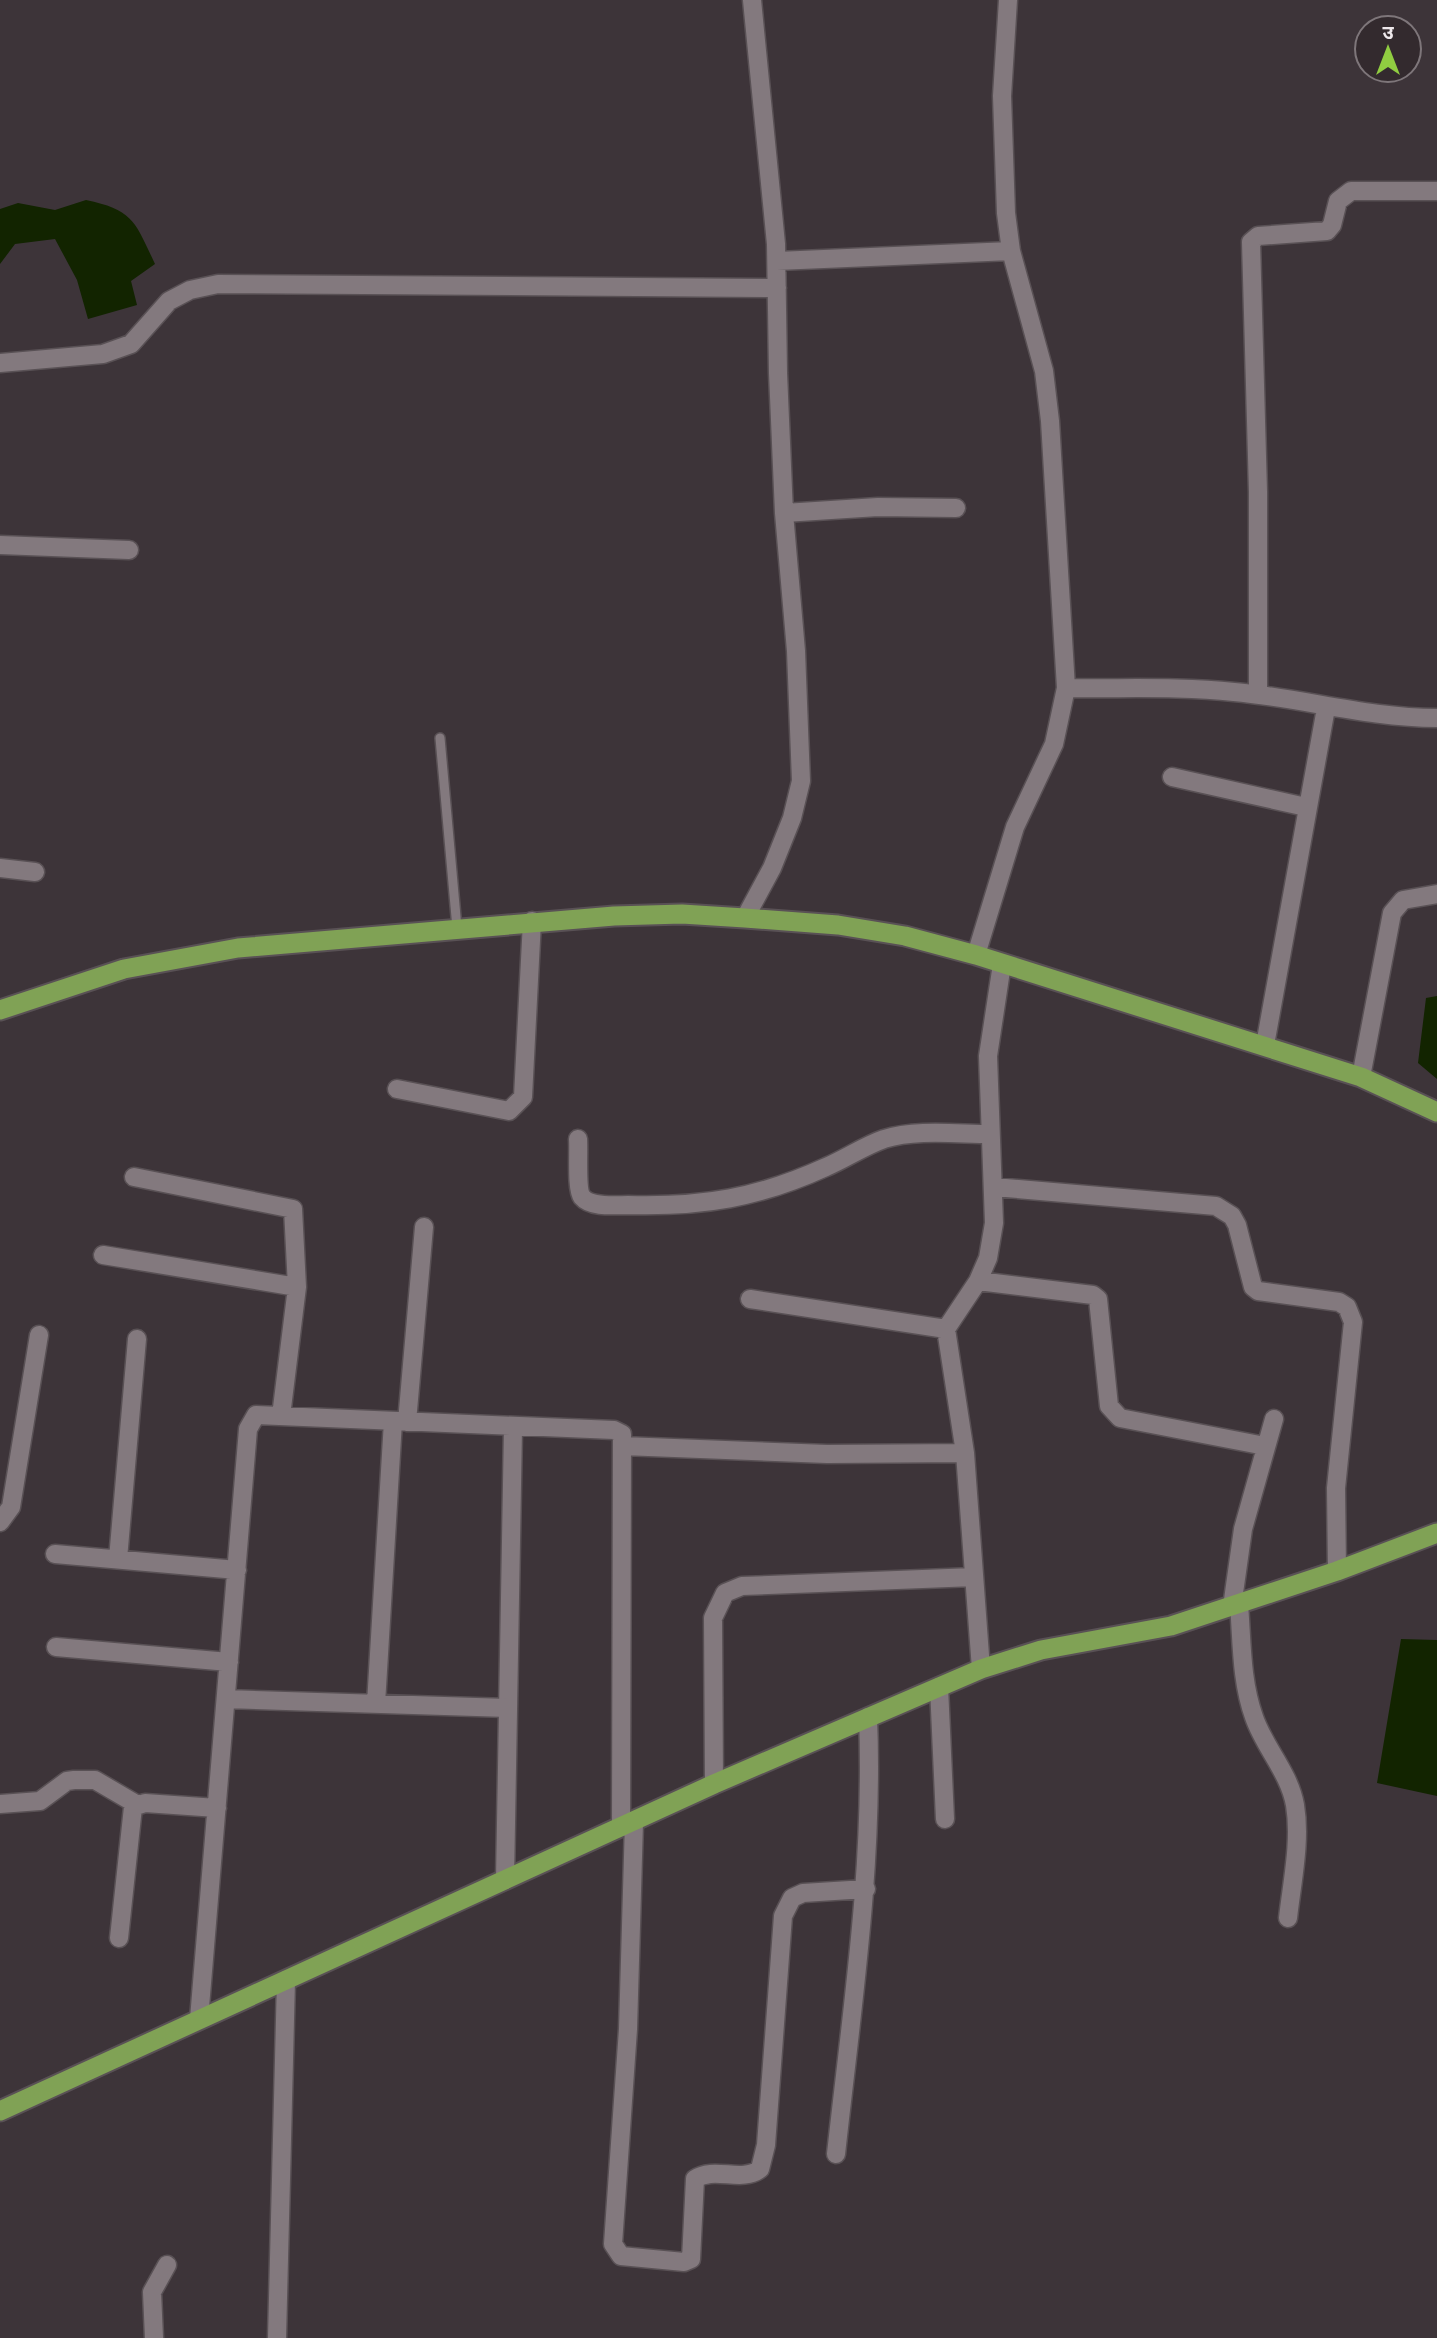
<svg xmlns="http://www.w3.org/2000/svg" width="1437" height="2338" font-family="Signika,'Noto Sans Devanagari',sans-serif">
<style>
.water{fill:#122400}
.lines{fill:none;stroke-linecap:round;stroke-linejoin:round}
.service-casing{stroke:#595155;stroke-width:12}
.minor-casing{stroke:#595155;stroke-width:21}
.trunk-casing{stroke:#595155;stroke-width:23}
.service{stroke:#83797e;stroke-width:9}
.minor{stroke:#83797e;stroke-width:18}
.trunk{stroke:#80a255;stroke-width:19}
</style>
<rect width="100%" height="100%" fill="#3d3439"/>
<!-- water -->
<path class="water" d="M86,200C134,210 135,222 155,264L131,281L137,305L88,319L77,280L55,239L15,244L0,264V209L18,203L55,210Z
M1437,996V1079L1418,1063L1426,998Z
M1401,1639L1437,1640V1796L1377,1783Z"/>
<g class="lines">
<!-- service casing -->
<g class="service-casing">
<path id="service" d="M440,738L457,928"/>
</g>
<!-- minor casing -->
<g class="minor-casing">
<path id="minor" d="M777,261L1011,251
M0,363L103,354L131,344L169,301L190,290L218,284L777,288
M784,513L878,507L956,508
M0,545L129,550
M1066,688C1122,689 1179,686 1234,692C1302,698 1368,718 1437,718
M1258,695V492L1251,242L1258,236L1327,231L1332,225L1338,201L1351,191H1437
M1172,777L1306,807
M0,868L35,872
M745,918L772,868L792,818L801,781L796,651L784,513L778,373L776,244L752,0
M976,955L1015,827L1054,744L1066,688L1050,421L1044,371L1011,251L1006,213L1002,96L1008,0
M1265,1045L1326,708
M1361,1077L1392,913L1403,900L1437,894
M397,1089L509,1111L523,1097L532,921
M578,1139C579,1152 576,1189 582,1197C591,1208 616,1205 628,1205C703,1207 758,1198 826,1167C845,1159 864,1146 884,1139C916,1129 957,1134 990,1134
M134,1177L293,1209L297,1287
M994,1187L1216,1206L1232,1216L1237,1225L1253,1287L1258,1291L1339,1302L1347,1307L1353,1322L1336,1488L1337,1571
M103,1255L297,1287L281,1416
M978,1281L1093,1295L1098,1299L1109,1406L1120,1418L1265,1446
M750,1299L946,1329
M407,1422L424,1227
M623,1446L827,1454L965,1453
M0,1522L11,1507L39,1335
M55,1554L237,1570
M118,1559L137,1339
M1239,1604C1242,1642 1241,1681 1254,1717C1264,1747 1289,1772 1295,1805C1301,1841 1292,1882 1288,1918
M1232,1607L1243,1529L1274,1419
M56,1647L229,1662
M981,1669L965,1453L946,1329L978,1281L988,1258L994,1223L988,1056L1002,964
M939,1687L945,1819
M226,1699L508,1708
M376,1704L393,1421
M714,1784L713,1618L725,1593L742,1586L974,1577
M0,1804L40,1801L67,1781L74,1780H95L136,1804
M634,1822L628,2029L613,2244L621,2256L684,2262L691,2259L695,2179C714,2166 742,2183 760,2169L766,2145L783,1916L792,1898L803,1893L866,1889
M505,1880L513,1428
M119,1938L133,1807L145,1803L217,1808
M199,2019L248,1429L256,1415L614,1430L622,1434L621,1827
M836,2154C852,2008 874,1864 868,1717
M154,2338L152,2292L167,2265
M277,2338L286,1980"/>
</g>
<!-- trunk casing -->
<g class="trunk-casing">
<path id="trunk" d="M0,1010L124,969L238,948L614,916L682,914L745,918L838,925L905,936L976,955L1361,1077L1437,1112
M0,2111L714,1784L981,1669L1041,1650L1171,1626L1337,1571L1437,1533"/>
</g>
<!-- service -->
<use href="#service" class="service"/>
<!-- minor -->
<use href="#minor" class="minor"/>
<!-- trunk -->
<use href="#trunk" class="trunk"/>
</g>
<!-- north arrow -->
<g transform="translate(1388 49)"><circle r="33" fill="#332a2e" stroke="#7e767a" stroke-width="2"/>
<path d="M0-5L12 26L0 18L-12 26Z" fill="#90cd41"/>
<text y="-10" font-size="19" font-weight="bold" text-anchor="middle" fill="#eee8eb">उ</text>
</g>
</svg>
